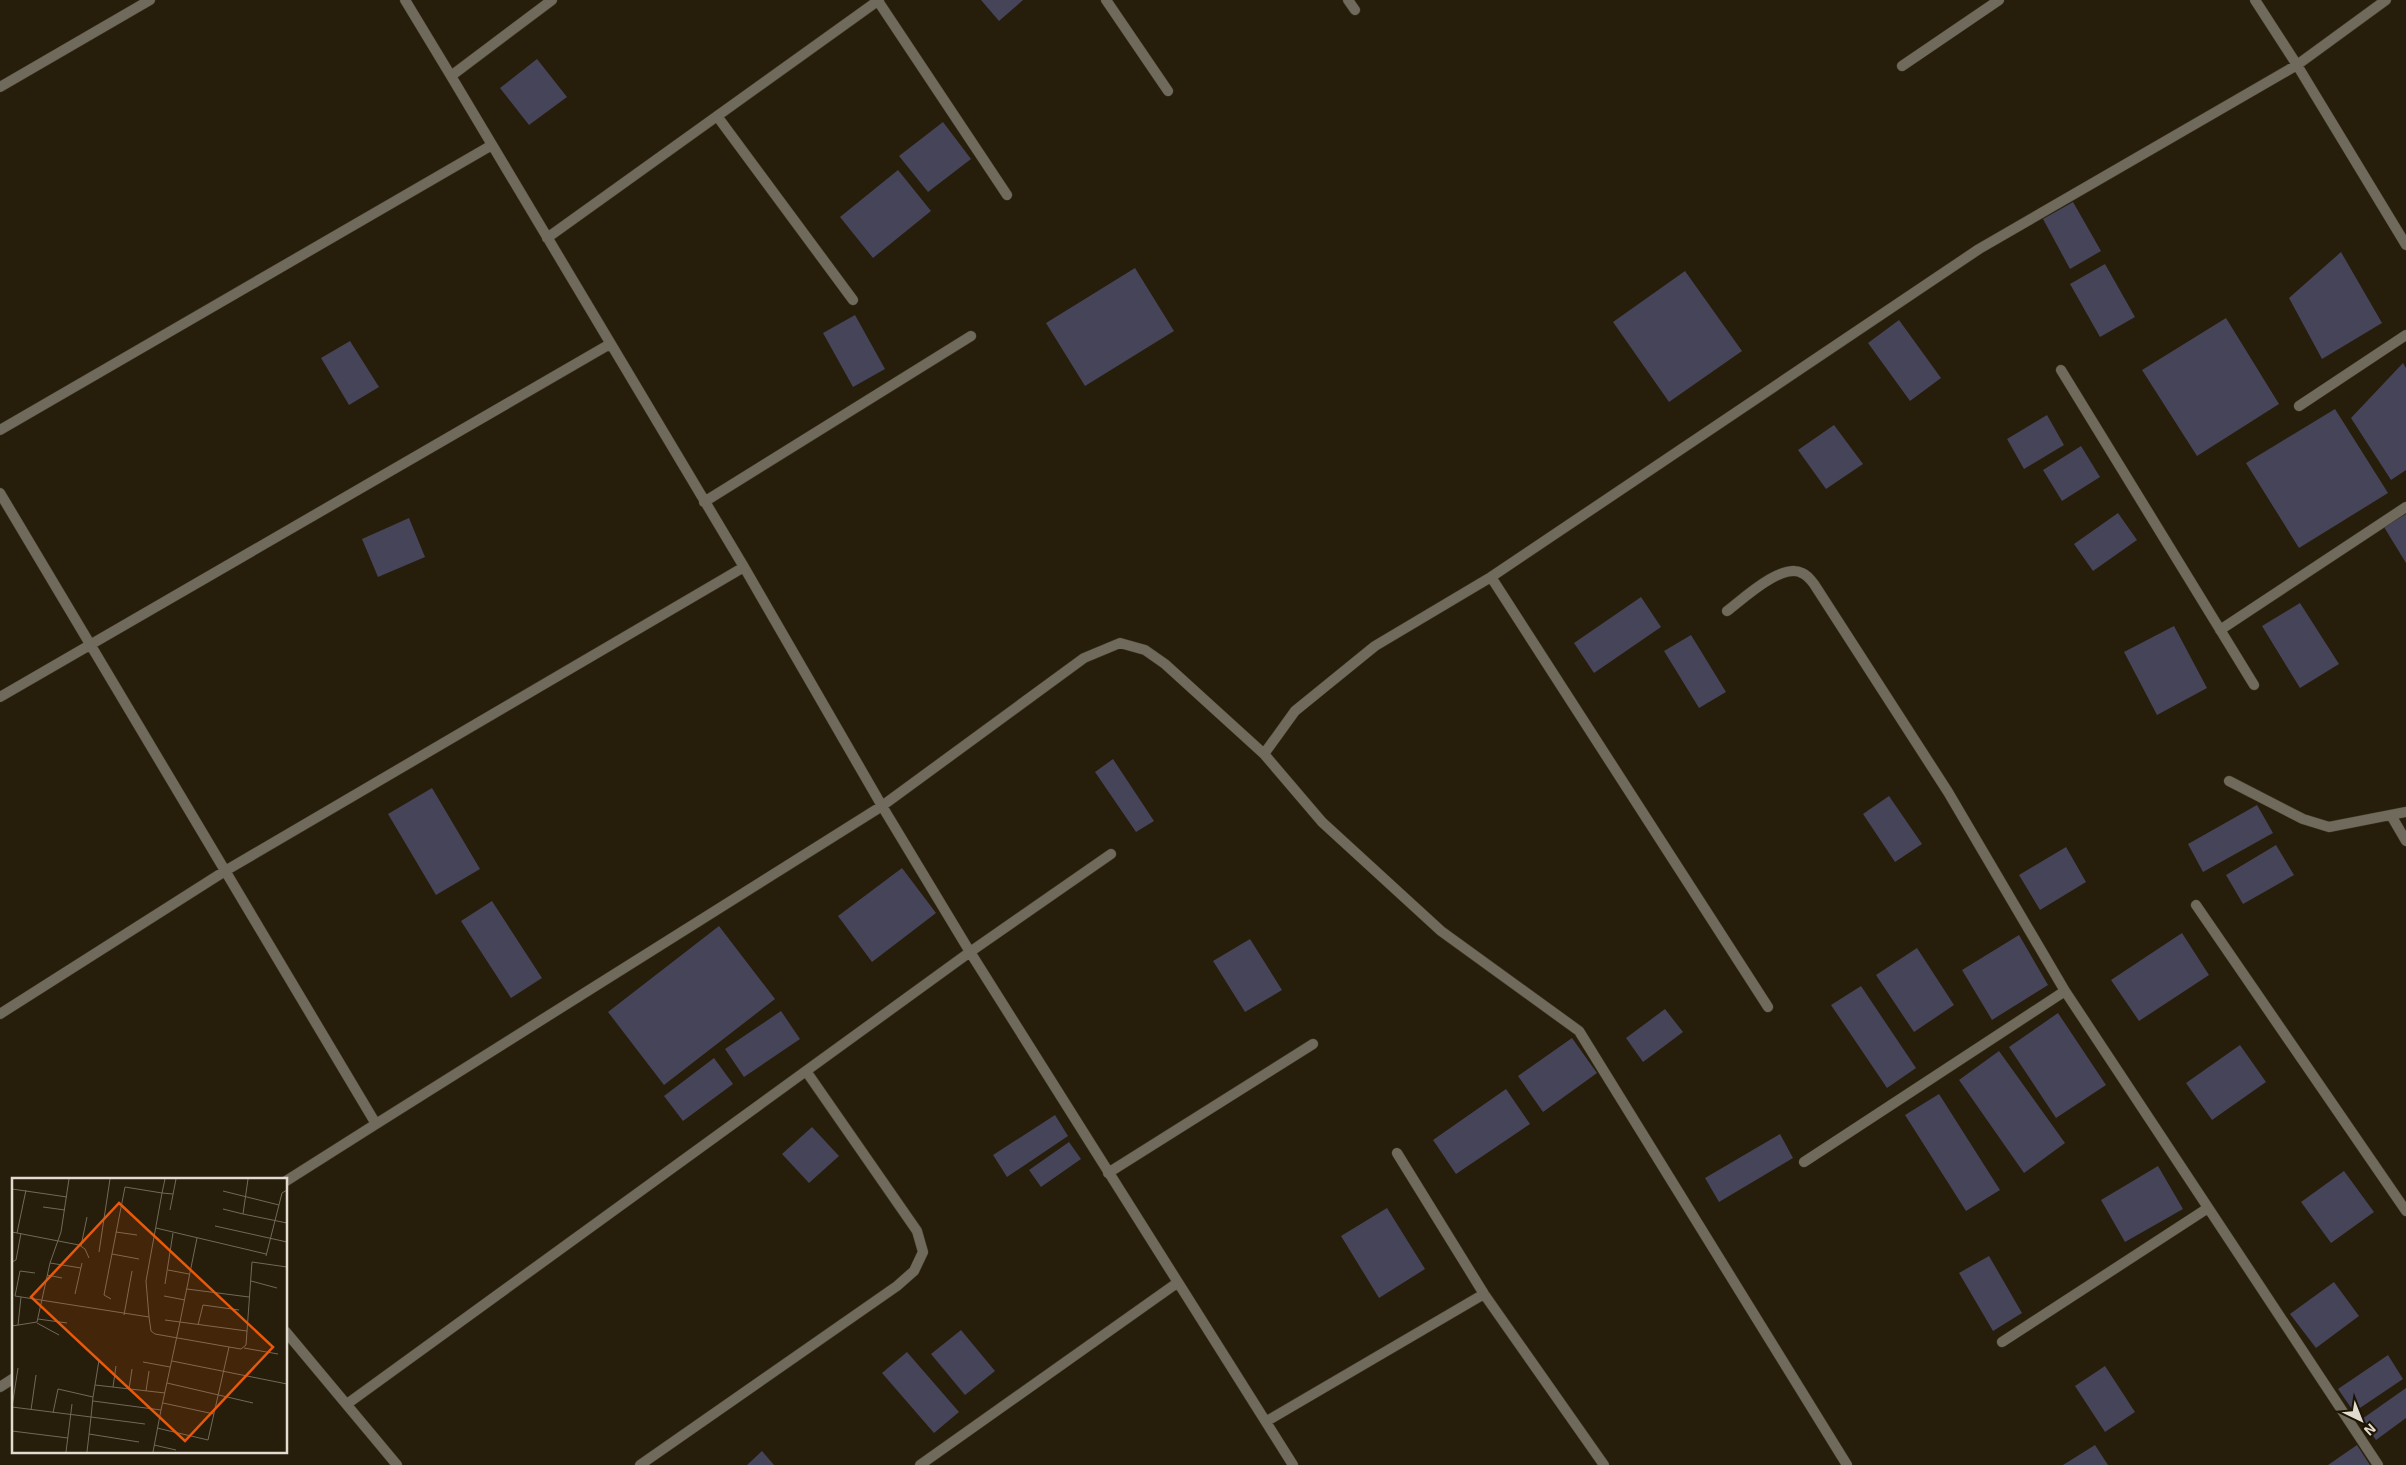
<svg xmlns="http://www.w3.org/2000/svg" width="2406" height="1465" font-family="'Exo 2',sans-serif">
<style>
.building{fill:#464459}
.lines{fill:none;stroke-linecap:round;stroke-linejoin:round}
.minor-casing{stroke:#403826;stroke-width:11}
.minor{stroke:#6f6a5b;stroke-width:10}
.inset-road{fill:none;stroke:#716959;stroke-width:1}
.view{fill:#e8590c;fill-opacity:0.15;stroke:#e8590c;stroke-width:2.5}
.inset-edge{fill:none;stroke:#e2dcd0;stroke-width:2.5}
</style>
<rect width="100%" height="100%" fill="#261d0a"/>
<!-- building -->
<path class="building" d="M981,0H1023L999,21Z
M537,59L567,97L529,125L500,88Z
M943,122L971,159L928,192L899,156Z
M898,170L931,211L873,258L840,217Z
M2073,202L2101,251L2070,269L2043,219Z
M2341,252L2382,323L2322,359L2289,298Z
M2105,264L2135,317L2100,337L2070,284Z
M1135,268L1174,331L1085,386L1046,323Z
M1685,271L1742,351L1669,402L1613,322Z
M855,315L885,369L853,387L823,333Z
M2226,318L2279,404L2197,456L2142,370Z
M1899,320L1941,378L1910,401L1868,343Z
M350,341L379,387L349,405L321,358Z
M2403,363L2406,368V470L2391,480L2351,418Z
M2335,409L2388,493L2299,548L2246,463Z
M2047,415L2064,445L2024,469L2007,439Z
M1834,425L1863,464L1826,489L1798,450Z
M2081,446L2100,477L2062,501L2043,470Z
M2118,513L2137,540L2093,571L2074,544Z
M2406,514V563L2384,527Z
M409,518L425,557L378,577L362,539Z
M1641,597L1661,627L1594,673L1574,643Z
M2300,603L2339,664L2300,688L2262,626Z
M2174,626L2207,688L2157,715L2124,652Z
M1691,635L1726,692L1699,708L1664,651Z
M1113,759L1154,821L1136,832L1095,772Z
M432,788L480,869L436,895L388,814Z
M1889,796L1922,844L1895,862L1863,814Z
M2257,805L2273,833L2203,872L2188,844Z
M2276,845L2294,875L2243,904L2226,875Z
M2066,847L2086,882L2040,910L2019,875Z
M902,868L936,913L872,962L838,916Z
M492,901L542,978L511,998L461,921Z
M719,926L775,999L664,1085L608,1012Z
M2182,933L2209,975L2139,1021L2111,980Z
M2019,935L2048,985L1992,1020L1962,970Z
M1250,939L1282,990L1245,1012L1213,961Z
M1917,948L1954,1005L1914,1032L1876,975Z
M1861,986L1916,1068L1887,1088L1831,1005Z
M1665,1009L1683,1032L1643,1062L1626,1038Z
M781,1011L800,1039L744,1077L725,1049Z
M2058,1013L2106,1085L2056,1118L2009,1047Z
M1572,1038L1597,1073L1543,1112L1518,1076Z
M2240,1045L2266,1082L2212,1120L2186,1083Z
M1999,1051L2065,1143L2024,1173L1959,1080Z
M714,1058L733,1084L683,1121L664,1096Z
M1506,1089L1530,1124L1456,1174L1433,1140Z
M1939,1094L2000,1190L1966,1211L1905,1115Z
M1055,1115L1068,1136L1007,1177L993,1155Z
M812,1127L839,1156L809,1183L782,1154Z
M1780,1134L1793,1158L1719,1202L1705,1178Z
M1069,1142L1081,1159L1041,1187L1029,1170Z
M2158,1166L2183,1209L2125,1242L2101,1200Z
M2344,1171L2374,1212L2331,1243L2301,1202Z
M1387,1208L1425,1269L1379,1298L1341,1236Z
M1989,1256L2022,1313L1993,1331L1959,1273Z
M2334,1282L2359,1316L2316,1348L2290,1314Z
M961,1330L995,1371L965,1395L931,1354Z
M907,1352L959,1412L934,1433L882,1373Z
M2388,1355L2403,1379L2354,1412L2338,1389Z
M2105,1366L2135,1412L2105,1432L2075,1386Z
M2406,1388V1418L2376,1440L2362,1419Z
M2095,1445L2108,1465H2063Z
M2357,1445L2370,1465H2328Z
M762,1451L774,1465H747Z"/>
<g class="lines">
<!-- minor casing -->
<g class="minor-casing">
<path id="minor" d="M405,0L451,76L552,0
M1106,0L1168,91
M1348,0L1355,10
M2255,0L2297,65L2406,245
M878,1L1007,195
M1902,66L1999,0
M0,87L150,0
M717,116L853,300
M547,238L879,0
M2061,370L2254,685
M2299,406L2406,335
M0,430L492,145
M0,493L376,1124L882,806L1084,658L1120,643L1145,650L1165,664L1264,754
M704,502L971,336
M1491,577L1768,1007
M1727,611C1743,599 1782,562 1802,573C1807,575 1811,580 1814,584L1948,792L2065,991L2378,1465
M2220,630L2406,507
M0,697L610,344
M2229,781L2303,819L2329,827L2406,812
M2392,817L2406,841
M1111,854L970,952L1293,1465
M2196,905L2406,1211
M0,1014L225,871L744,567
M1397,1153L1484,1294L1604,1465
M1804,1162L2065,991
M1108,1173L1313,1044
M286,1181L376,1124
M286,1332L397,1465
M2002,1342L2208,1208
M0,1387L14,1378
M347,1404L970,952L882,806L744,567L451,76
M1267,1421L1484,1294
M640,1465L897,1286L914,1271L923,1252L917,1231L806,1071
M920,1465L1177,1283
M1847,1465L1579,1031L1441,931L1322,822L1264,754L1295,711L1375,646L1491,577L1979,249L2297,65L2386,0"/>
</g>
<!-- minor -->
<use href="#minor" class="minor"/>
</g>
<!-- overview -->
<g transform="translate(12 1178)">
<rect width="275" height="275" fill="#261d0a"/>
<path class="inset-road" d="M153,1L150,15L161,16M0,11L55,19M211,13L267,27M31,29L53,32M211,31L231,36L236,1M158,32L164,1M231,36L275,45M203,48L275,64M144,50L254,76M0,54L67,67L73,71L77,80M104,54L125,57M5,55L14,12M69,68L75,39M87,74L98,1M100,76L127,81M254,78L270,15L275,12M0,84L4,82L9,55M38,85L69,90M156,92L177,96M23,95L8,93L3,118L137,139L134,103L150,15L113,9L92,117L99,121M35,97L50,100M239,103L265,110M153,106L161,55M175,111L237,119M63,116L70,85M152,118L173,122M112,137L120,93M137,139L139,153L143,156L217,169L196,262L145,250M26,141L55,145M153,142L168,144L185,60M25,145L47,157M6,147L9,119M186,147L191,127L227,132M0,148L25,144L38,85L49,54L57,1M217,169L229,171L234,167L240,84L275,89M232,170L266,176M160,183L275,206M131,184L158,189M155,205L241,225M83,207L87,182M101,209L104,188M117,211L120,191M134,213L137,193M81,219L83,207L153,215M81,223L149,232L141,274M151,225L202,236M0,229L79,239L81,219L46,211L41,235M0,229L6,190M19,232L24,197M149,232L168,144L235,153M0,253L56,260M77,256L127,264M142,267L164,272M54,274L60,226M75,274L79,239L133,246"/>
<path class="view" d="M107,25L261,169L173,263L19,119Z"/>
<rect width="275" height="275" class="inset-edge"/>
</g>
<!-- north arrow -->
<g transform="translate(2361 1420) rotate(137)" stroke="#1d1403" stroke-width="4" paint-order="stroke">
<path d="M0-4L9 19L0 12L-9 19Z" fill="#e2dcd0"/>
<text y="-8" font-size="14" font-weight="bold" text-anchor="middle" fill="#e2dcd0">N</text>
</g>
</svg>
